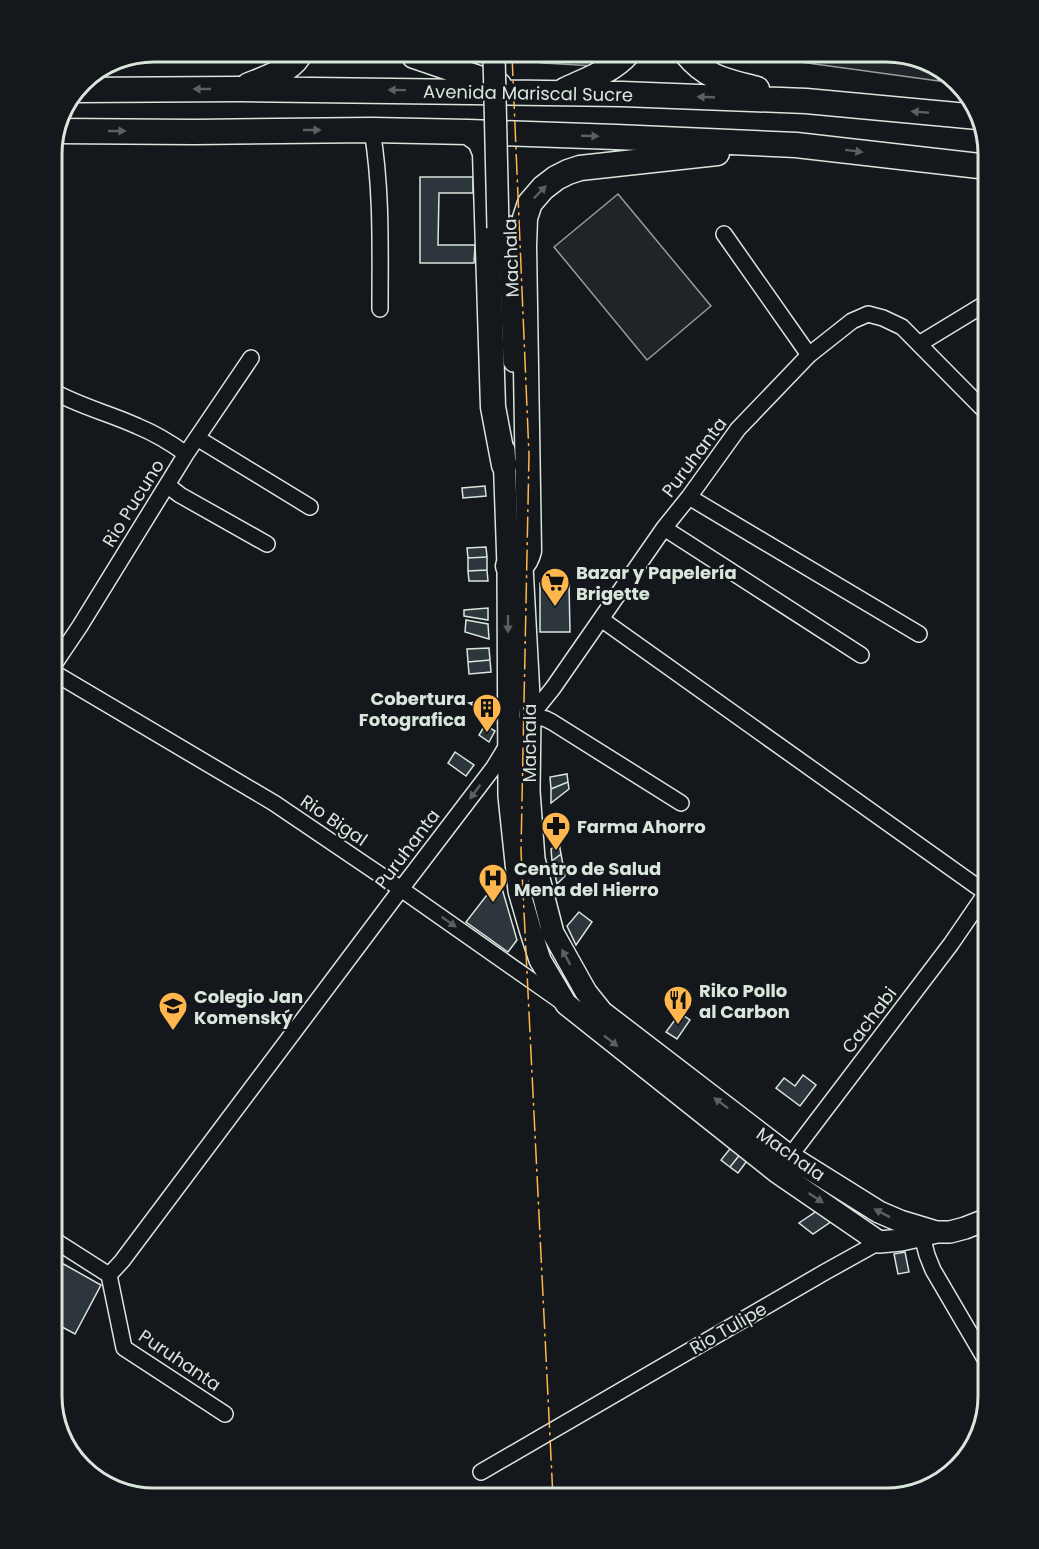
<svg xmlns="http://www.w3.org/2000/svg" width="1039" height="1549" font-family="Poppins,sans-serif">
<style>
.green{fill:#202428;stroke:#939e99;stroke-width:1.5}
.building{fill:#2c363c;stroke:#d8e6dc;stroke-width:1.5}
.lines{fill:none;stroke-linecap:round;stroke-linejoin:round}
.minor-casing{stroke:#d8e6dc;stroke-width:18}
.secondary-casing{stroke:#d8e6dc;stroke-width:24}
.primary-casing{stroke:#d8e6dc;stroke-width:27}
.minor{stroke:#14181c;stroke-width:15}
.secondary{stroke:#14181c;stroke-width:21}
.primary{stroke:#14181c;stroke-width:24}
.secondary-bridge-casing{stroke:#d8e6dc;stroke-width:24;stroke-linecap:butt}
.secondary-bridge{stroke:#14181c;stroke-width:21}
.power{stroke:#ffb74d;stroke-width:1.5;stroke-dasharray:21 4.5 3 4.5;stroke-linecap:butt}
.oneway{fill:#59605f}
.labels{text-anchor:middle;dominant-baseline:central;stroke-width:4.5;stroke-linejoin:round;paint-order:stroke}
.street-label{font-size:18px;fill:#d8e6dc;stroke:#14181c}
.poi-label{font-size:18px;font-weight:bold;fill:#d8e6dc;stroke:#14181c;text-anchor:start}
.rim{fill:none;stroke:#d8e6dc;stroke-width:3}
</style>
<rect width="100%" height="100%" fill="#14181c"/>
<!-- green -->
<path class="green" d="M892,51L929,64L939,81L735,53Z
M617,54L595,66L543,63L507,57V55Z
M618,194L711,306L647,360L554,247Z"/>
<!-- building -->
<path class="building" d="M420,177H473V193H439L438,245H475L474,263H420Z
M485,486L486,496L463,498L462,488Z
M486,547L487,557L468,558L467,548Z
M487,557V570L468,571V558Z
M487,570L488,581H469L468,571Z
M540,583L569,584L570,632H540Z
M488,608V620L464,616V610Z
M466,620L488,624L489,639L465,632Z
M489,648L490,660L468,662L467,649Z
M490,660L491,672L469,674L468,662Z
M492,700L493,718L469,703Z
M485,725L495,731L489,742L479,735Z
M455,752L474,765L466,776L448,763Z
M567,774L568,782L551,789L550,777Z
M568,782L569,789L551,803V789Z
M559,843L561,854L552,861L551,849Z
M561,854L565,876L557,884L552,861Z
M497,882L501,885L517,940L508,952L466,922Z
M579,912L592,922L576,945L567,926Z
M680,1013L690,1020L677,1039L666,1032Z
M803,1075L816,1085L800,1106L776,1088L784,1078L795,1086Z
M733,1145L742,1152L730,1167L721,1160Z
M742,1152L749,1158L738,1173L730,1167Z
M817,1211L832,1221L813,1234L799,1223Z
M905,1252L909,1272L898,1274L894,1254Z
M51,1257L101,1285L75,1334L51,1321Z"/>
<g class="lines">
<!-- minor casing -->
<g class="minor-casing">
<path id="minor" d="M372,130C382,190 380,250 380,309
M724,234L809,355
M919,344L988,302
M51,390C78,406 109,413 137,426C154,433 171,443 186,454
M197,438L310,507
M167,485L180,495L267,544
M689,497L919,634
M664,528L861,655
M601,619L986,893
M51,669L80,626L186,454L251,358
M51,671L274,803L401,889L562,1002
M530,715L546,719L552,722L681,803
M784,1164L951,944L988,890
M922,1236L927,1255L933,1270L988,1364
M51,1238L109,1275
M109,1275L122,1261L401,889L494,767L508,744L553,688L664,528L689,497L738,429L809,355L852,321L868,314L883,318L902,327L988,414
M109,1275L124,1348L225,1414
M481,1472L825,1272L879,1242"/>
</g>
<!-- secondary casing -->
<g class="secondary-casing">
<path id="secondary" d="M509,227L514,361
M504,450L508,566L509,796L519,891L530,929L540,960L566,1004L777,1172L879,1242L901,1240L937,1232H950L965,1228L988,1219
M521,548L530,715L529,791L534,859L553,933L586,992L602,1012L791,1157L879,1212L900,1221L933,1231"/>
</g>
<!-- primary casing -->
<g class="primary-casing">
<path id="primary" d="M686,53C707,79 727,81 757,89
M414,56L499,85
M249,85C264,79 289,71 298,57
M77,90L239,89L622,94L806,101L978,117
M565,90C586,80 612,71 627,54
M58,131L194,132L372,130L468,132L616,137L796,145L988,167
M468,132L480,141L485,153L493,407L504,465
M508,566C522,565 525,566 529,551L524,246L525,218L530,203L543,188L556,178L568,172L580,168L717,153"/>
</g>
<!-- minor -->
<use href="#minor" class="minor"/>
<!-- secondary -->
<use href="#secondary" class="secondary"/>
<!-- primary -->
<use href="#primary" class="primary"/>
<!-- secondary-bridge casing -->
<g class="secondary-bridge-casing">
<path id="secondary-bridge" d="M494,55L498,228"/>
</g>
<!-- secondary-bridge -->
<use href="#secondary-bridge" class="secondary-bridge"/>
<!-- power -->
<path class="power" d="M512,55L529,455L521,851L553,1498"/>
</g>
<!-- one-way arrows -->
<defs><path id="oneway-solid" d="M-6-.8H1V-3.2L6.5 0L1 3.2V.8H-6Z" transform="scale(1.5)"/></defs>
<g class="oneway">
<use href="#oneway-solid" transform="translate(202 89) rotate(180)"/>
<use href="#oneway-solid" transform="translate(397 90) rotate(-179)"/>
<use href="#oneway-solid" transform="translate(706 97) rotate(-178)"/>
<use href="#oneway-solid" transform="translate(920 112) rotate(-175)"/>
<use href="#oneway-solid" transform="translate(312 130)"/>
<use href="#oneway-solid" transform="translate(117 131)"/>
<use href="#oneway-solid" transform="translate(590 136) rotate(2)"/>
<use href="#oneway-solid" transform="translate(854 151) rotate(7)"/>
<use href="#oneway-solid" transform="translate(540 192) rotate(-46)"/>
<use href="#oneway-solid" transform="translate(508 624) rotate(90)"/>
<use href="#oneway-solid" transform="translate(475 792) rotate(127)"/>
<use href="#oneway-solid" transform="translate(449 922) rotate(35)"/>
<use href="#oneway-solid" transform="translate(566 957) rotate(-119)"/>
<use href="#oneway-solid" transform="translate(611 1041) rotate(38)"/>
<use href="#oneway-solid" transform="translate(721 1103) rotate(-143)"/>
<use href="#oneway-solid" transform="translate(816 1198) rotate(34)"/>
<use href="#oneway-solid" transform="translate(882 1213) rotate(-153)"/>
</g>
<!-- icons -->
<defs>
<g id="supermarket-pin" transform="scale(1.5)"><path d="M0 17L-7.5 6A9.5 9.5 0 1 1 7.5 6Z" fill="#ffb74d" stroke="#14181c"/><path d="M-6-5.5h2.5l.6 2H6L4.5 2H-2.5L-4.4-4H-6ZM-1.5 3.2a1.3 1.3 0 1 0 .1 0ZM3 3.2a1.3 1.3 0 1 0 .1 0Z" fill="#111"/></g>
<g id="building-pin" transform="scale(1.5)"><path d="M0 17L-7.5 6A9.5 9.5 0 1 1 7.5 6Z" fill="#ffb74d" stroke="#14181c"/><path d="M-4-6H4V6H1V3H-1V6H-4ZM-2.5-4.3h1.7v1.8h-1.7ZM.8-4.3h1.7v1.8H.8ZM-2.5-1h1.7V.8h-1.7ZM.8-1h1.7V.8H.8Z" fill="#111"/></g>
<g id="pharmacy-pin" transform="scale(1.5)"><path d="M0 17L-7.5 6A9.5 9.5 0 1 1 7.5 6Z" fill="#ffb74d" stroke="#14181c"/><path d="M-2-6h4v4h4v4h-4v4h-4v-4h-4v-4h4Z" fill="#111"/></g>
<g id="hospital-pin" transform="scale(1.5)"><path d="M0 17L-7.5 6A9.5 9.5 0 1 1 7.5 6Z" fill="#ffb74d" stroke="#14181c"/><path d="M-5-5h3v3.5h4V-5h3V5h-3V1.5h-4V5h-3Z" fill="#111"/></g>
<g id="restaurant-pin" transform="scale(1.5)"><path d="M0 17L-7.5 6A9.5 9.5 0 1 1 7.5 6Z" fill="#ffb74d" stroke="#14181c"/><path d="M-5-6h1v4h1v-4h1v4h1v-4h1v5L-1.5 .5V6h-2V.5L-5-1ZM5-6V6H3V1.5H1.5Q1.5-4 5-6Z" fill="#111"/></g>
<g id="school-pin" transform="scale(1.5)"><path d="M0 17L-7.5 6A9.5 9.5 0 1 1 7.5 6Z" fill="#ffb74d" stroke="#14181c"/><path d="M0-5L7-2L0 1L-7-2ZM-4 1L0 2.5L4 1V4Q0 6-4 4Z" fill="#111"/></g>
</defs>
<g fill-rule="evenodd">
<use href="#supermarket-pin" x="555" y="582"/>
<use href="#building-pin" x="487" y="708"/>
<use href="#pharmacy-pin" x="556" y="826"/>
<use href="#hospital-pin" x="493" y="878"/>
<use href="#restaurant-pin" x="678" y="1000"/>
<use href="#school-pin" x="173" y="1006"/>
</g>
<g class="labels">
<!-- street labels -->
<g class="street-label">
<text transform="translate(528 93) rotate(1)">Avenida Mariscal Sucre</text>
<text transform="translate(511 258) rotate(-92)">Machala</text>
<text transform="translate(694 457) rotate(-53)">Puruhanta</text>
<text transform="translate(133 503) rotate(-58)">Rio Pucuno</text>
<text transform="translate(529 743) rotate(-90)">Machala</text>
<text transform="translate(334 820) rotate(34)">Rio Bigal</text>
<text transform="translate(407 849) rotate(-53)">Puruhanta</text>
<text transform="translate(869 1020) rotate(-53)">Cachabi</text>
<text transform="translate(791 1154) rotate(35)">Machala</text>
<text transform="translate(728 1328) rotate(-30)">Rio Tulipe</text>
<text transform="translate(180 1360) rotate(34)">Puruhanta</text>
</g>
<!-- poi labels -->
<g class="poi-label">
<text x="576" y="572">Bazar y Papelería<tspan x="576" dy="21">Brigette</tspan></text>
<text x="466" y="698" text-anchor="end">Cobertura<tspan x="466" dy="21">Fotografica</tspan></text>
<text x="577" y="826">Farma Ahorro</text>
<text x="514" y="868">Centro de Salud<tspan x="514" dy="21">Mena del Hierro</tspan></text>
<text x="699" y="990">Riko Pollo<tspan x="699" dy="21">al Carbon</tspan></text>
<text x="194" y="996">Colegio Jan<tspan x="194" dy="21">Komenský</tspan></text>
</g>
</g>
<!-- crop -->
<path d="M0 0H1039V1549H0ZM154 62H886A92 92 0 0 1 978 154V1396A92 92 0 0 1 886 1488H154A92 92 0 0 1 62 1396V154A92 92 0 0 1 154 62Z" fill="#14181c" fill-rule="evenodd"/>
<path class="rim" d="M154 62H886A92 92 0 0 1 978 154V1396A92 92 0 0 1 886 1488H154A92 92 0 0 1 62 1396V154A92 92 0 0 1 154 62Z"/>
</svg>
